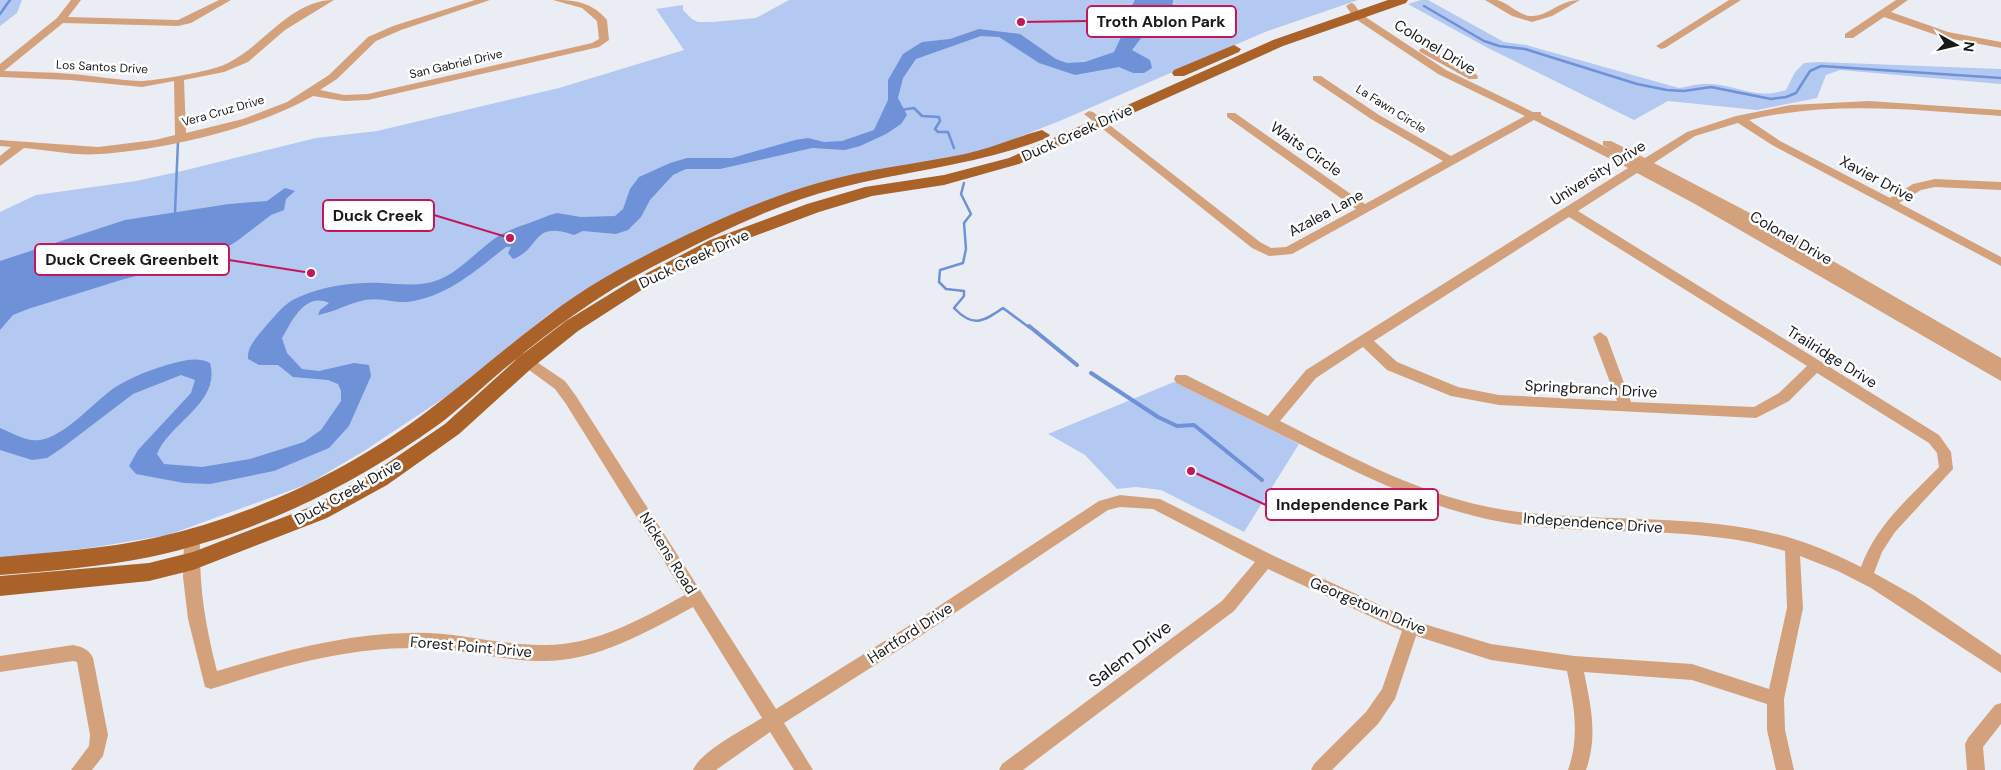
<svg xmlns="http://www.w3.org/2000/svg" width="2001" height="770" font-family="'DM Sans',sans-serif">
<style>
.green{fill:#b3c9f2}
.water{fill:#6e91d7}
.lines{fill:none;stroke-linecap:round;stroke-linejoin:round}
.stream-far1{stroke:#6e91d7;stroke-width:2.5}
.stream{stroke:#6e91d7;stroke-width:4}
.minor{fill:#d4a17d;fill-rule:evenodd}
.major{fill:#aa6228;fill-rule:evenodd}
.labels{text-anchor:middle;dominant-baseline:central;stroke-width:5;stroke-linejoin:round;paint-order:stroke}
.far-street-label{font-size:12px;fill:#18191c;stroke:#fff}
.street-label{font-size:15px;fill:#18191c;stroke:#fff}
.near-street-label{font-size:18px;fill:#18191c;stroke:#fff}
.leader{fill:none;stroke:#c2185b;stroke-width:2}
.callout-dot{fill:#c2185b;stroke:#fff;stroke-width:2}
.callout{fill:#fff;stroke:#c2185b;stroke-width:2}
.callout-label{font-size:16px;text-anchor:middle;font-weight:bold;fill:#18191c}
</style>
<rect width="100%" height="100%" fill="#eaeef4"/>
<!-- green -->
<path class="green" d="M0,0H22L17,13L0,26Z
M789,0H1358L1265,32L1062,120L989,149L779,196L694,231L549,314L456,390L364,451L308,484L168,535L96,547L0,559V212L36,195L136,181L182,171L316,138L377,131L559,88L684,50L656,9L683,5V10L692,19L698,22H712L756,18Z
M1421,0H1428L1504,42L1526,45L1679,88C1687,87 1695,84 1702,84C1734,82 1751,101 1786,90L1795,72L1804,63L1819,62L2001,69V84L1840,70L1826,75L1817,98L1757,110L1668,101L1634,120L1486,47L1408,4Z
M1174,382L1299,444L1244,532L1161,490L1136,487L1117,489L1085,455L1048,434Z"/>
<!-- water -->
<path class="water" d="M1135,0H1173L1172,8L1148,29L1132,50L1150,60L1152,68L1144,73H1133L1119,67L1075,75L1039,63L999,37L981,36L916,59L903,78L898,98L907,115L901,124L886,134L860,146L845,150L812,148L720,169H686L673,175L650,200L641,217L628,230L616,234L583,231L574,235C531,220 542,248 513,259L508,253L511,247H506C475,271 447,297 407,302C393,303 382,297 365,300C349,303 335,312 318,315L320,310L329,303C305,292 292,321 282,338L287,353L302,369L319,371L354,363L369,365L371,376L349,426L329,448L274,471L210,484L184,483L136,474L129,466L138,450L191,393L195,380L181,375L133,394L62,448L47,458L32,460L0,450V428C12,433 26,442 40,440C64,437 94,402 114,388C133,376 152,369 174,363C187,360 198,357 210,363C221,403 170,422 157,454L164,464L202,467L250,459L304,442L321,430L341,401V391L338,384L328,380L293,377L278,365H259L248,359C247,346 257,337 265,327C275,316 285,302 299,297C323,286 356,282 382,283C401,284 420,287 438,280C459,272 476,252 494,239C509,228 532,223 550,215L557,213L581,217L615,216L623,209L630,189L639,177L670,163L687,158H732L795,140L808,138L824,142L842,141L874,130L888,100V80L903,54L922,42L950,39L979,29L1020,34L1056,59L1067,63L1085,62L1114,52L1122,35L1127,14Z
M285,188L295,191L286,199L284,210L271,215L237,241L214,255L121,280L28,309L13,315L0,330V261L125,220L229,204L267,201Z"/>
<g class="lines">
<!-- stream-far1 -->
<path class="stream-far1" d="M1424,6L1484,41L1499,46L1525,49L1637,84L1667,90L1684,91L1711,87L1771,99L1786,97L1796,93L1810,71L1821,66L2001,78
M0,14L10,0
M901,110L914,108L922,116L939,117L940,121L935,129L938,132H948L954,148
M964,183L961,194L971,214L964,223L966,249L963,263L940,270L939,282L946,289L964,291V296L954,308C973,328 983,322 1003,308L1030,328
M175,212L178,141"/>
<!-- stream -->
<path class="stream" d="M1029,326L1077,365
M1091,373L1158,417L1177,426L1194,425L1262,480"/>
<!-- minor -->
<path class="minor" d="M71,0H81L68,17L178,20L219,0H231L191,23L178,26L63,23L4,71C27,72 49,72 72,74C95,76 117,80 140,81C154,81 204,72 218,67C260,53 287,0 334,0L285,30L248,62L224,72L184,80L186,133L243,119L287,102L329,75L368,37L393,26L475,0H490L401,30L376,41L337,79L320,90L344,95L368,94L592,43L599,39L597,21L582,8L553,0C575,0 592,2 607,20L609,40L599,47L368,100L344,101L313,96C258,128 163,150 100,154C75,156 48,150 24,148L0,166V156L11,147L0,146V140L98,147L155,140L175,135L174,81L142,87L70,80L0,77V64L57,18Z
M1485,0C1489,0 1494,0 1497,0C1509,3 1519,16 1532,16C1549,16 1559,0 1580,0L1552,16L1532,22L1512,16Z
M1729,0H1741L1665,48L1661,49L1656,46Z
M1896,0H1908L1891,12L1948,32L2001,42V48L1942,37L1884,17L1853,38H1845V34Z
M1351,3L1354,4L1361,14L1446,70L1533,112H1541V115L1612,150L1603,145V141H1611L1645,158L1687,132L1736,116L1791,105L1869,101L2001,110V116C1916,110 1832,100 1749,120L1780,141L1890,198L1913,184L1935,179L2001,182V190L1935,187L1921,190L1899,203L2001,257V266L1772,145L1738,123L1695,136L1654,163L1748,212L2001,358V381L1695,204L1637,173L1578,211L1939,435L1951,452L1953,469L1895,532L1882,552L1874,573L1915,596L2001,655V673L1871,588L1838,571L1800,556L1803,608L1784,699L1785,730L1794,770H1776L1767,730V704L1692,680L1584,672C1591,707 1598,736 1586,770H1568C1580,736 1574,706 1567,671L1491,660L1416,636L1395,699L1378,724L1332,770H1311L1314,764L1366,712L1382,689L1402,631L1268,569L1234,611L1023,770H999L1002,764L1222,601L1255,562L1153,509L1120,507L1108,510L919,637L784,723L813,770H794L770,732L716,770H693C701,751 743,730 762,718L693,607C645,633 596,662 540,661C497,660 455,647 412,648C343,648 276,668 211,689L205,687L188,619L183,577L184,538L187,533L192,531L197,533L200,538C199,587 205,624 217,671C280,652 343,634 409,633C453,631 497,645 541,645C595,646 639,620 685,595L566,404L555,389L514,359L512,355L519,350L565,381L576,396L776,709L907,627L1099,501L1120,495L1160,499L1272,555L1414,621L1491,644L1574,656L1692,664L1769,689L1787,608L1785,551C1694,523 1595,538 1502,522C1430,509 1367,478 1302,445C1260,424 1218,404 1176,383L1174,379L1176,375H1186L1268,416L1306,370L1628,168L1534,120L1292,254L1269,256L1252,248L1084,114L1089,111L1093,112L1260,242L1271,248L1286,247L1356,209L1227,117V113H1235L1365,204L1443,161L1371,119L1313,80V76H1321L1379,115L1451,156L1525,116L1438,74L1354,18L1346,6ZM1569,217L1807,366L1779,393L1754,407L1631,402L1607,337L1600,332L1593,337L1617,401L1499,395L1458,387L1397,362L1374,341ZM1363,347L1387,370L1451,396L1499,405L1756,418L1789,401L1817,373L1929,443L1937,453L1939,467C1909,498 1876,525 1861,567C1840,556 1816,546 1794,539C1702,511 1600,524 1505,510C1423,497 1352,457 1280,421L1316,378Z
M1424,47L1477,75L1478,77L1477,79H1469L1420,52L1419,50Z
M73,645C82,647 89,649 93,658L108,735L103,756L92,770H71L89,746L90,735L77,662L73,661L0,672V656Z
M2001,703V724L1983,747L1985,770H1967L1965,744L1968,738L1995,705Z"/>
<!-- major -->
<path class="major" d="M1388,0H1408L1406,3L1283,46L1019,164L944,185L872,196L819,212L722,248L640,291L578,331L533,367L459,434L387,485L327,518L193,570L149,581L0,596V576L149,563L193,552L313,506L373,473L445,424L519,357L566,321L628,283L710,240L807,204L865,187L944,175L1009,158L1273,40Z
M1234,45L1241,49L1239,52L1184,76H1174L1172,73L1174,70Z
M1042,130L1050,135L1047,138C979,165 909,170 839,188C774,204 711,237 652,267C598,295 551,330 504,369C482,387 461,408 438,425C352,486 253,535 150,557C100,567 50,571 0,575V557C51,552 104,549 154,538C252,516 349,471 429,410C492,363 548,308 618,270C681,236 749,203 818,183C866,169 916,164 965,154C992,148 1016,137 1042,130Z"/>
</g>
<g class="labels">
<!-- far-street labels -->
<g class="far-street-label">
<text transform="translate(456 64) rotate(-13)">San Gabriel Drive</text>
<text transform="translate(102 67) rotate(3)">Los Santos Drive</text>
<text transform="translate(1391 109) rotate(32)">La Fawn Circle</text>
<text transform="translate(223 111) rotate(-16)">Vera Cruz Drive</text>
</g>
<!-- street labels -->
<g class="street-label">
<text transform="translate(1435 47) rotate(31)">Colonel Drive</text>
<text transform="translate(1077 133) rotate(-24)">Duck Creek Drive</text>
<text transform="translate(1306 149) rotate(35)">Waits Circle</text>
<text transform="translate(1598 173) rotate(-32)">University Drive</text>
<text transform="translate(1877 179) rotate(28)">Xavier Drive</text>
<text transform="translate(1326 213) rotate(-28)">Azalea Lane</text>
<text transform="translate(1791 238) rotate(30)">Colonel Drive</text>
<text transform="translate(694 259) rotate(-25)">Duck Creek Drive</text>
<text transform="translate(1832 357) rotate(32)">Trailridge Drive</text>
<text transform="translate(1591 389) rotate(3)">Springbranch Drive</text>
<text transform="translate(348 492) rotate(-29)">Duck Creek Drive</text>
<text transform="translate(1593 523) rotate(4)">Independence Drive</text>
<text transform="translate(668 553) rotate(58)">Nickens Road</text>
<text transform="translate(1368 606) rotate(23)">Georgetown Drive</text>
<text transform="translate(910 633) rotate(-33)">Hartford Drive</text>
<text transform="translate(471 647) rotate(5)">Forest Point Drive</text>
</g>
<!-- near-street labels -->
<g class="near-street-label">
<text transform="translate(1130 654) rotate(-37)">Salem Drive</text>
</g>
</g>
<!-- callouts -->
<path class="leader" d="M1021 22L1087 21M510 238L434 215M311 273L229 260M1191 471L1266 505"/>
<g class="callout-dot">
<circle cx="1021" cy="22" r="5"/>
<circle cx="510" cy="238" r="5"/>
<circle cx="311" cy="273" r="5"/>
<circle cx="1191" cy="471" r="5"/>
</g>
<g class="callout">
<rect x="1087" y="6" width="149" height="31" rx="5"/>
<rect x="323" y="200" width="111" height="31" rx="5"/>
<rect x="35" y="244" width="194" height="31" rx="5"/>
<rect x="1266" y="489" width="172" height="31" rx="5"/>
</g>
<g class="callout-label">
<text x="1161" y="27">Troth Ablon Park</text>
<text x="378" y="221">Duck Creek</text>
<text x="132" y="265">Duck Creek Greenbelt</text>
<text x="1352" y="510">Independence Park</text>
</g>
<!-- north arrow -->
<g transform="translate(1956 45) rotate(98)" stroke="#ffffff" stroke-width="4" paint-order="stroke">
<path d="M0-4L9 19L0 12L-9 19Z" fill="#18191c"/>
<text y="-8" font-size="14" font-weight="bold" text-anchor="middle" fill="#18191c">N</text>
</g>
</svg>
